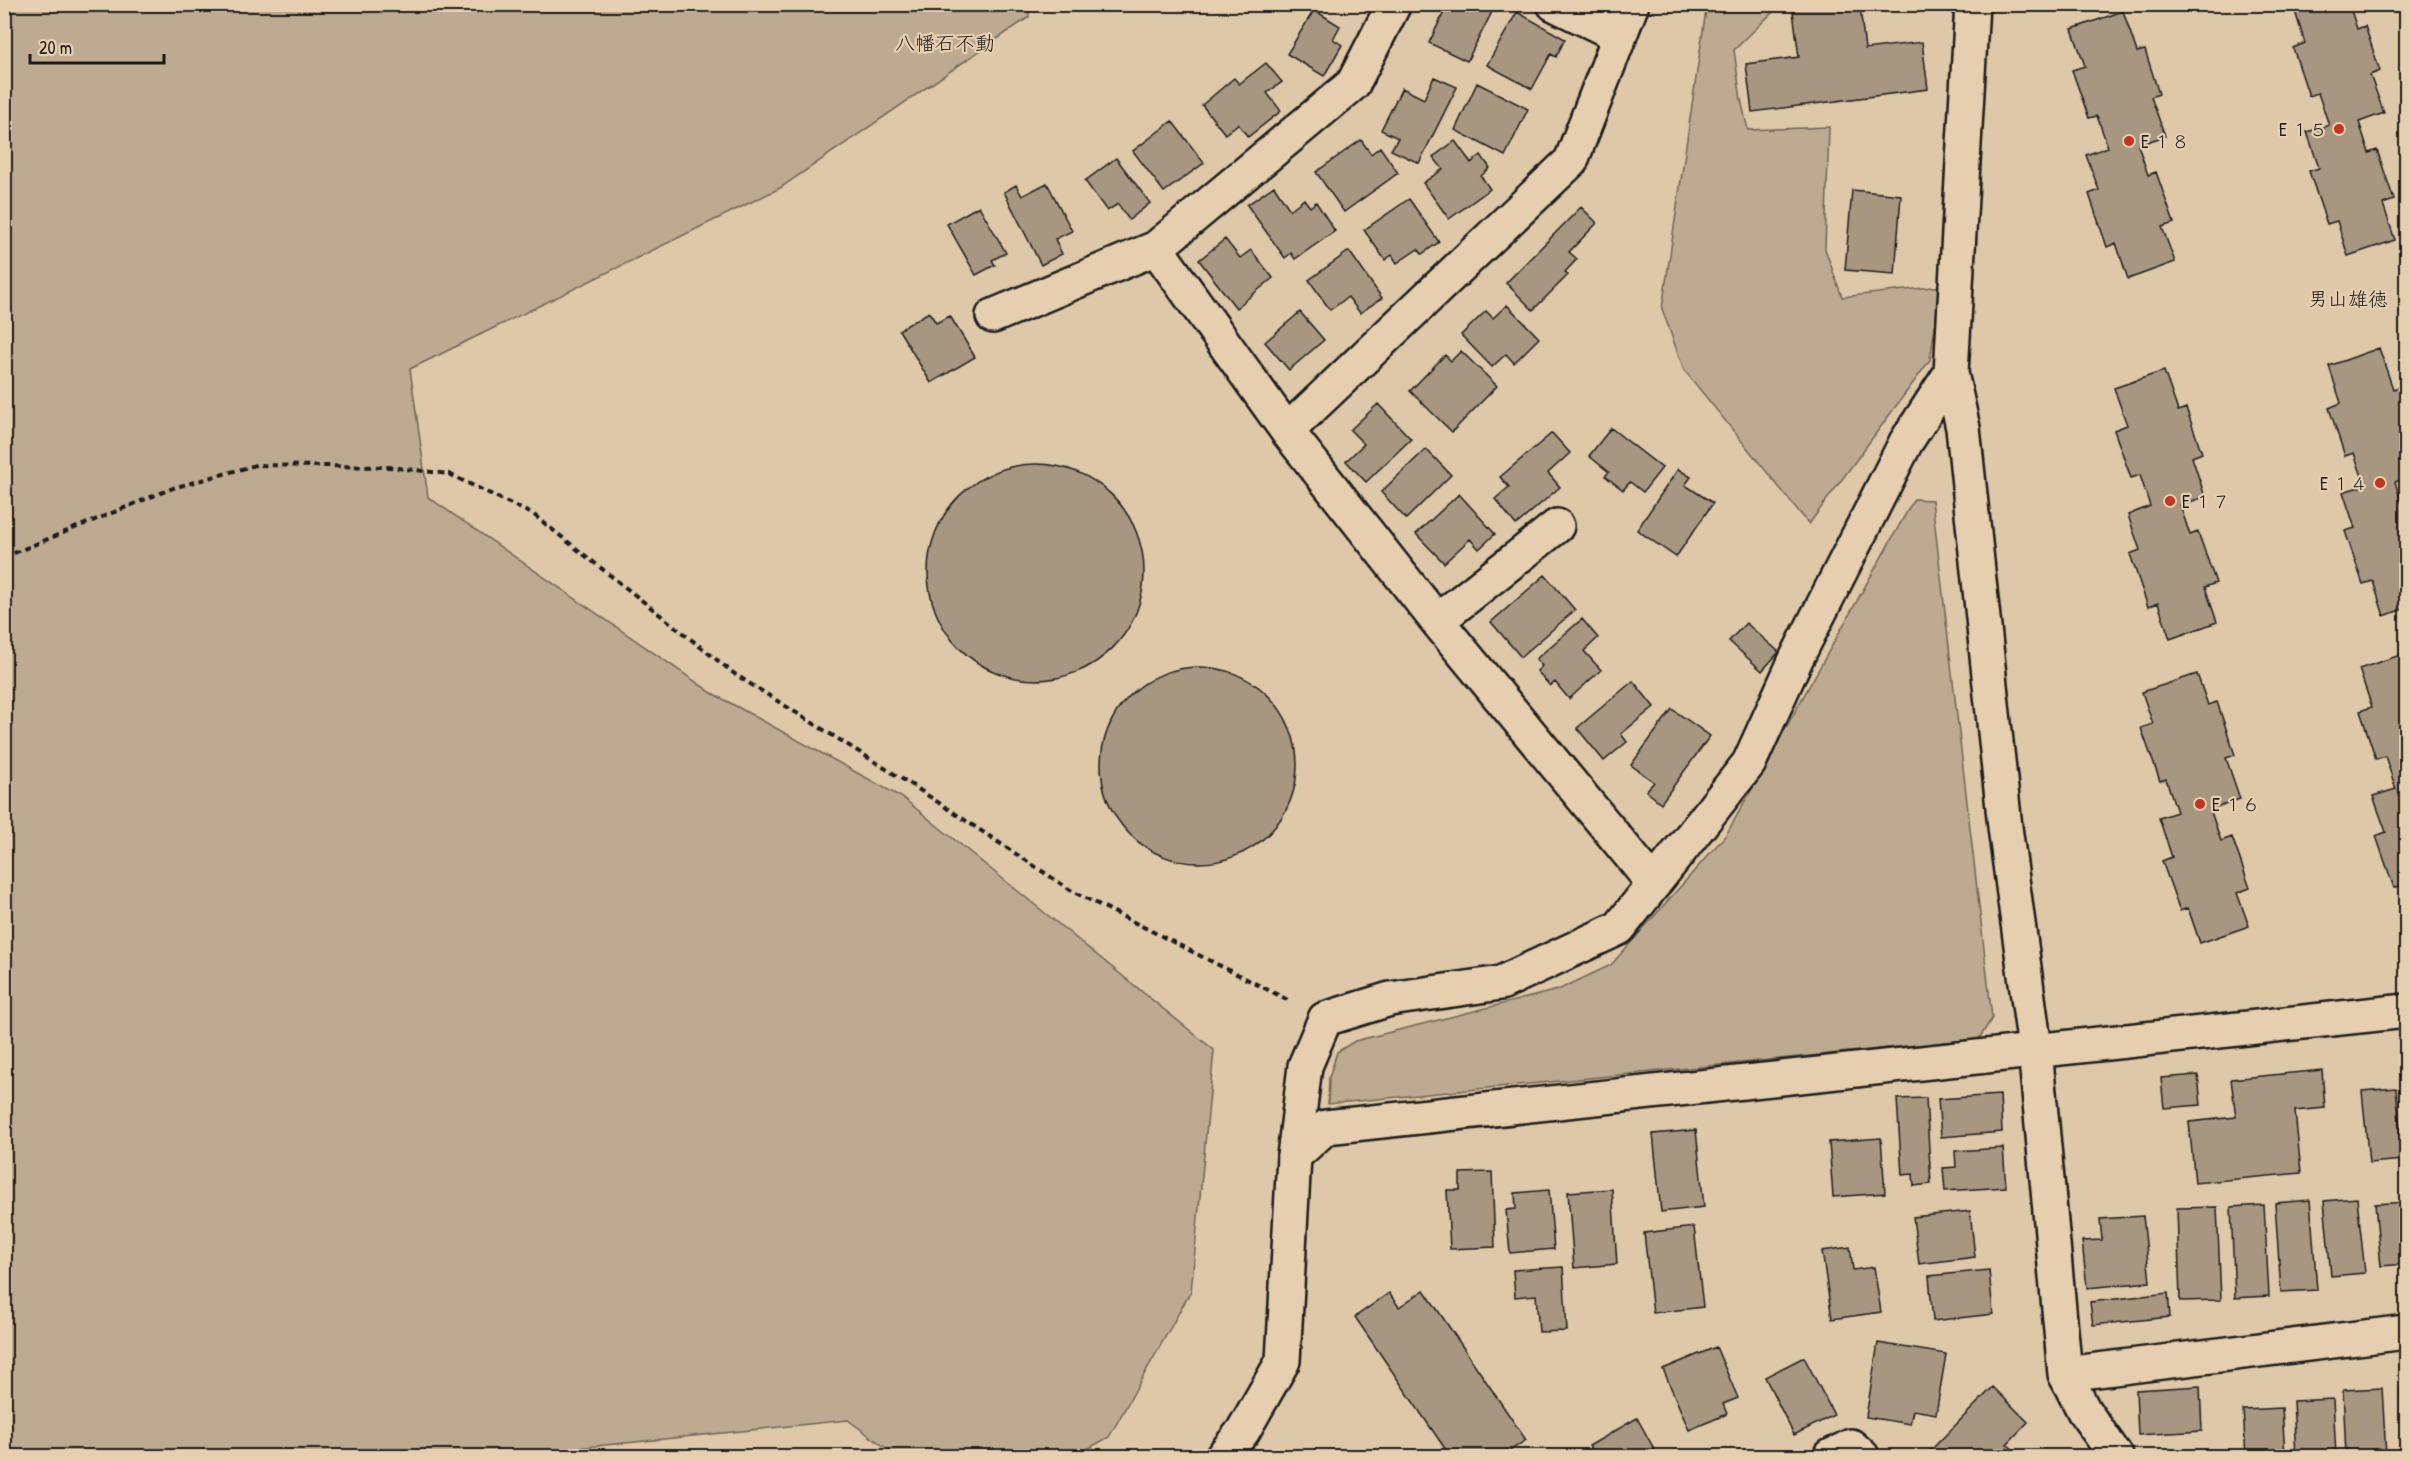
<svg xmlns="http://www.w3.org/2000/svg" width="2411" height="1461" font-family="'Patrick Hand','Klee One',sans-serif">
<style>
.green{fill:#bdab91;stroke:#6c6456;stroke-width:1.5}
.building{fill:#a79781;stroke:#1c1c1c;stroke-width:1.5}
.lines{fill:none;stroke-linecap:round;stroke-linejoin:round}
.minor-casing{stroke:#1c1c1c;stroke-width:38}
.tertiary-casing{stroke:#1c1c1c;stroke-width:38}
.path{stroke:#1c1c1c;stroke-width:4;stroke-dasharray:6 4.5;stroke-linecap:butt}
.minor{stroke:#e5cfae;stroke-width:33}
.tertiary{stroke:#e5cfae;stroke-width:33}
.poi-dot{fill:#c8321e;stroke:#e5cfae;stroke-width:2}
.labels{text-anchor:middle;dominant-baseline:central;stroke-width:4.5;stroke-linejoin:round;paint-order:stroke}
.poi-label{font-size:18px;fill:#1c1c1c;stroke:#e5cfae;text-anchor:start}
.neighbourhood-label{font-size:20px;fill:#1c1c1c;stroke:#e5cfae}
</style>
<rect width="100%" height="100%" fill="#ddc8a8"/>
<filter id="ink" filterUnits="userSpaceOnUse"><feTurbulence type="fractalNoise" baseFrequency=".0167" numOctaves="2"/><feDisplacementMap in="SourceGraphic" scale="12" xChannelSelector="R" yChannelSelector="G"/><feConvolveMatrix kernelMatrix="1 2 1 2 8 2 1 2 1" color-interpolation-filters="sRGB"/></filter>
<g filter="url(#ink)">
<!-- green -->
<path class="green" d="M5,4L1029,5V17L780,188L410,369L428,497L712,693L903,798L1214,1050L1191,1291L1109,1437L1075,1456H897L848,1420L498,1456H5Z
M1716,5H1775L1778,7L1734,50L1741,100L1748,130L1829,127L1825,249L1842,297L1941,286L1930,360L1809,524L1684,370L1662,309L1706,10Z
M1914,499L1932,500L1992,1018L1979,1039L1328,1104L1329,1078L1337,1052L1355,1041L1558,990L1611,965L1726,835Z"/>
<!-- building -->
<path class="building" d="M1448,4H1488L1494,8L1467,61L1429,43Z
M1792,4H1889L1860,8L1865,49L1922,42L1928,89L1752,112L1746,64L1799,57Z
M2296,4H2349L2357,29L2365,26L2380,71L2370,75L2384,113L2359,122L2369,153L2377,150L2394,200L2383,204L2395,240L2348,256L2337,221L2327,224L2309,171L2319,168L2307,132L2329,125L2318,93L2309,96L2293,48L2305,43L2293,5Z
M1314,10L1340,26L1333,39L1342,45L1324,76L1287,54Z
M2123,11L2137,52L2145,50L2159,94L2151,97L2165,136L2138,145L2148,175L2156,172L2174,223L2162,227L2175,262L2128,279L2116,243L2107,247L2089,194L2099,190L2086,155L2108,147L2097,116L2089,118L2072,70L2085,66L2072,29Z
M1517,12L1565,39L1556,57L1551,54L1532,89L1487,65Z
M1266,63L1282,82L1267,93L1281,111L1248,137L1238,124L1225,134L1202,105L1234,78L1239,84Z
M1434,77L1457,87L1419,163L1391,150L1398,138L1381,130L1402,88L1424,99Z
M1477,83L1528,109L1505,156L1455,130Z
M1172,121L1204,163L1164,192L1133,151Z
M1361,140L1371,154L1380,147L1398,173L1344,212L1316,172Z
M1455,141L1471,163L1481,155L1490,168L1481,176L1490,189L1449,219L1423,183L1443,169L1433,157Z
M1116,158L1150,203L1129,220L1118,204L1107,211L1085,181Z
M1047,183L1072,231L1055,239L1062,254L1041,265L1004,192L1016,185L1022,196Z
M1274,186L1290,210L1304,199L1310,207L1316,202L1335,231L1295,259L1291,253L1285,258L1247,205Z
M1852,190L1901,195L1895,274L1845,270Z
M1409,199L1439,242L1422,254L1418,249L1397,263L1392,255L1385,260L1364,230Z
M979,206L1006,253L992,260L995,265L976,275L947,224Z
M1581,207L1597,223L1569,252L1577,259L1565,272L1568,275L1533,310L1506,283Z
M1225,239L1240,258L1251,250L1273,278L1236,308L1199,260Z
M1349,251L1382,298L1360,313L1348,297L1330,310L1309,280Z
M1507,305L1539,338L1514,363L1506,354L1492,367L1461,335L1486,311L1493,318Z
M929,312L936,323L950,316L975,357L931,383L899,330Z
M1300,312L1324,340L1289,370L1265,342Z
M2379,348L2393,389L2401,386L2406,403V478L2395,482L2405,513L2406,512V608L2384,616L2373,581L2363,584L2345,531L2355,528L2343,492L2365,485L2354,453L2345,456L2329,408L2341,403L2329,366Z
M1461,351L1497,386L1452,432L1410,391L1445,355L1451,361Z
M2164,371L2178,411L2186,408L2202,453L2192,457L2205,497L2180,505L2190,535L2198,532L2216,583L2205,587L2217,622L2170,639L2158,603L2148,607L2130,554L2140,550L2128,515L2150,506L2140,475L2131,478L2114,430L2127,425L2114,388Z
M1378,404L1411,439L1366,482L1346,461L1364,444L1350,430Z
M1611,428L1662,468L1643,492L1630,482L1623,490L1605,476L1609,472L1589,456Z
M1552,433L1570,453L1548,473L1560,487L1516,525L1495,499L1509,487L1500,477Z
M1426,449L1451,475L1406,519L1381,492Z
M928 572a108 108 0 1 1 216 0a108 108 0 1 1-216 0Z
M1678,469L1691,477L1685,485L1713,503L1676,557L1637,530Z
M1459,494L1495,534L1479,549L1470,539L1444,563L1416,534Z
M1545,575L1575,610L1521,657L1491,622Z
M1582,619L1598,638L1584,651L1601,670L1569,699L1555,682L1550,686L1537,671L1542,666L1536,659Z
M1746,623L1779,652L1762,671L1729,641Z
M2406,653V896L2402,885L2394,888L2376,836L2386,832L2373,796L2396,789L2385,756L2376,759L2360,711L2372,707L2359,669Z
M1101 765a98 98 0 1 1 196 0a98 98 0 1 1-196 0Z
M2197,674L2208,705L2217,702L2235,755L2226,758L2240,799L2210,809L2221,841L2232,837L2250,888L2237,893L2249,926L2200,943L2188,908L2180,911L2162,861L2172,857L2159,818L2177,812L2166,779L2160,781L2141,728L2153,724L2142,692Z
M1633,681L1654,707L1621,734L1627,742L1604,761L1577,728Z
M1672,709L1710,736L1661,803L1646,791L1654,782L1631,765Z
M2322,1070L2325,1108L2295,1111L2301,1173L2195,1183L2189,1122L2236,1117L2231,1079Z
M2198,1075L2201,1105L2164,1108L2161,1078Z
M2396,1088L2403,1160L2369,1163L2362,1091Z
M2000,1095L2002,1132L1941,1137L1938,1099Z
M1926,1098L1931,1184L1914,1186L1913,1174L1902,1175L1897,1099Z
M1696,1130L1704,1207L1661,1212L1653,1134Z
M1881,1138L1885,1193L1833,1197L1829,1142Z
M2003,1148L2006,1187L1945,1191L1943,1168L1956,1167L1955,1151Z
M1492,1172L1495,1247L1450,1249L1447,1190H1460V1173Z
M1612,1189L1617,1264L1574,1268L1568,1192Z
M1549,1190L1554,1249L1510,1253L1506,1210L1516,1209L1515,1193Z
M2357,1198L2365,1273L2331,1276L2324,1201Z
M2310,1200L2317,1290L2281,1292L2275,1203Z
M2406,1202V1264L2381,1266L2375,1204Z
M2264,1205L2269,1296L2235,1298L2231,1207Z
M2217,1207L2221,1300L2180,1301L2177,1208Z
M1970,1211L1975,1257L1919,1264L1913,1217Z
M2143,1216L2150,1282L2087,1288L2082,1241L2102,1240L2100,1219Z
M1694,1227L1703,1307L1653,1313L1644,1233Z
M1850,1247L1853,1270L1874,1267L1881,1312L1832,1319L1822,1251Z
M1563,1267L1567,1331L1539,1332L1536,1295L1515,1297L1513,1270Z
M1989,1270L1993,1314L1933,1321L1929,1276Z
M1424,1290L1526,1440L1502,1456H1450L1355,1317L1389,1293L1399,1307Z
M2168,1293L2170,1317L2093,1325L2090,1302Z
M1878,1343L1946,1354L1936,1414L1913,1410L1910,1424L1866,1417Z
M1716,1347L1738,1398L1723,1404L1727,1414L1689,1430L1663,1369Z
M1804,1357L1834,1415L1794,1435L1765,1377Z
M2200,1386L2202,1431L2138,1435L2136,1390Z
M1993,1387L2028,1422L2007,1444L2015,1451L2010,1456H1933L1929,1452Z
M2406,1387V1456H2403L2400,1388Z
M2382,1388L2386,1456H2346L2343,1390Z
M2333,1399L2336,1456H2296L2293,1401Z
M2282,1408L2285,1456H2246L2243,1410Z
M1637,1418L1658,1456H1595L1589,1446Z"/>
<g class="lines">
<!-- minor casing -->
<g class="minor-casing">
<path id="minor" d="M1554,4L1620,36
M1972,4L1951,373L1963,428L2005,827L2035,1049L2065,1374L2084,1411L2116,1456
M1156,248L1287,431L1437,621L1654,884
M993,316L1156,248L1353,84L1394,4
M1287,431L1571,161L1632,4
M1437,621L1557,526
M1294,1156L1305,1066L1325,1019L1390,999L1501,983L1619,928L1749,763L1796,659L1906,442L1951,373
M2065,1374L2406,1332
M1831,1456L1851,1446L1862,1456"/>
</g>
<!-- tertiary casing -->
<g class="tertiary-casing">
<path id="tertiary" d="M1223,1456L1243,1431L1283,1361L1294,1156L1326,1127L2406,1011"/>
</g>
<!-- path -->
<path class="path" d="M4,557L173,488L256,465L389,467L449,474L534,515L736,675L915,787L1072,891L1290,1001"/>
<!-- minor -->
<use href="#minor" class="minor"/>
<!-- tertiary -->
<use href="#tertiary" class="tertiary"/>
</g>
</g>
<!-- markers -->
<g class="poi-dot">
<circle cx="2339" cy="129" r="6"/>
<circle cx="2129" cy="141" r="6"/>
<circle cx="2380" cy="483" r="6"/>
<circle cx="2170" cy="501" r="6"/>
<circle cx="2200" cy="804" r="6"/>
</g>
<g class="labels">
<!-- poi labels -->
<g class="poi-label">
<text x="2327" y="129" text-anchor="end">E １５</text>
<text x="2141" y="141">E １８</text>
<text x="2368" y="483" text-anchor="end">E １４</text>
<text x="2182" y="501">E １７</text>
<text x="2212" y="804">E １６</text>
</g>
<!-- neighbourhood labels -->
<g class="neighbourhood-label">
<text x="945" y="42">八幡石不動</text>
<text x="2348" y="298">男山雄徳</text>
</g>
</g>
<!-- margin -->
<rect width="2411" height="1461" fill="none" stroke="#e5cfae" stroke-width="24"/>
<rect x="12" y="12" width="2387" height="1437" fill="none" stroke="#1c1c1c" stroke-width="2" filter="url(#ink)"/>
<!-- scale -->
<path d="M30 54v9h134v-9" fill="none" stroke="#1c1c1c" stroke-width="3"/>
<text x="39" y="54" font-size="18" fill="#1c1c1c" stroke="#e5cfae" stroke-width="4.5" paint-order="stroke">20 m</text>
</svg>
